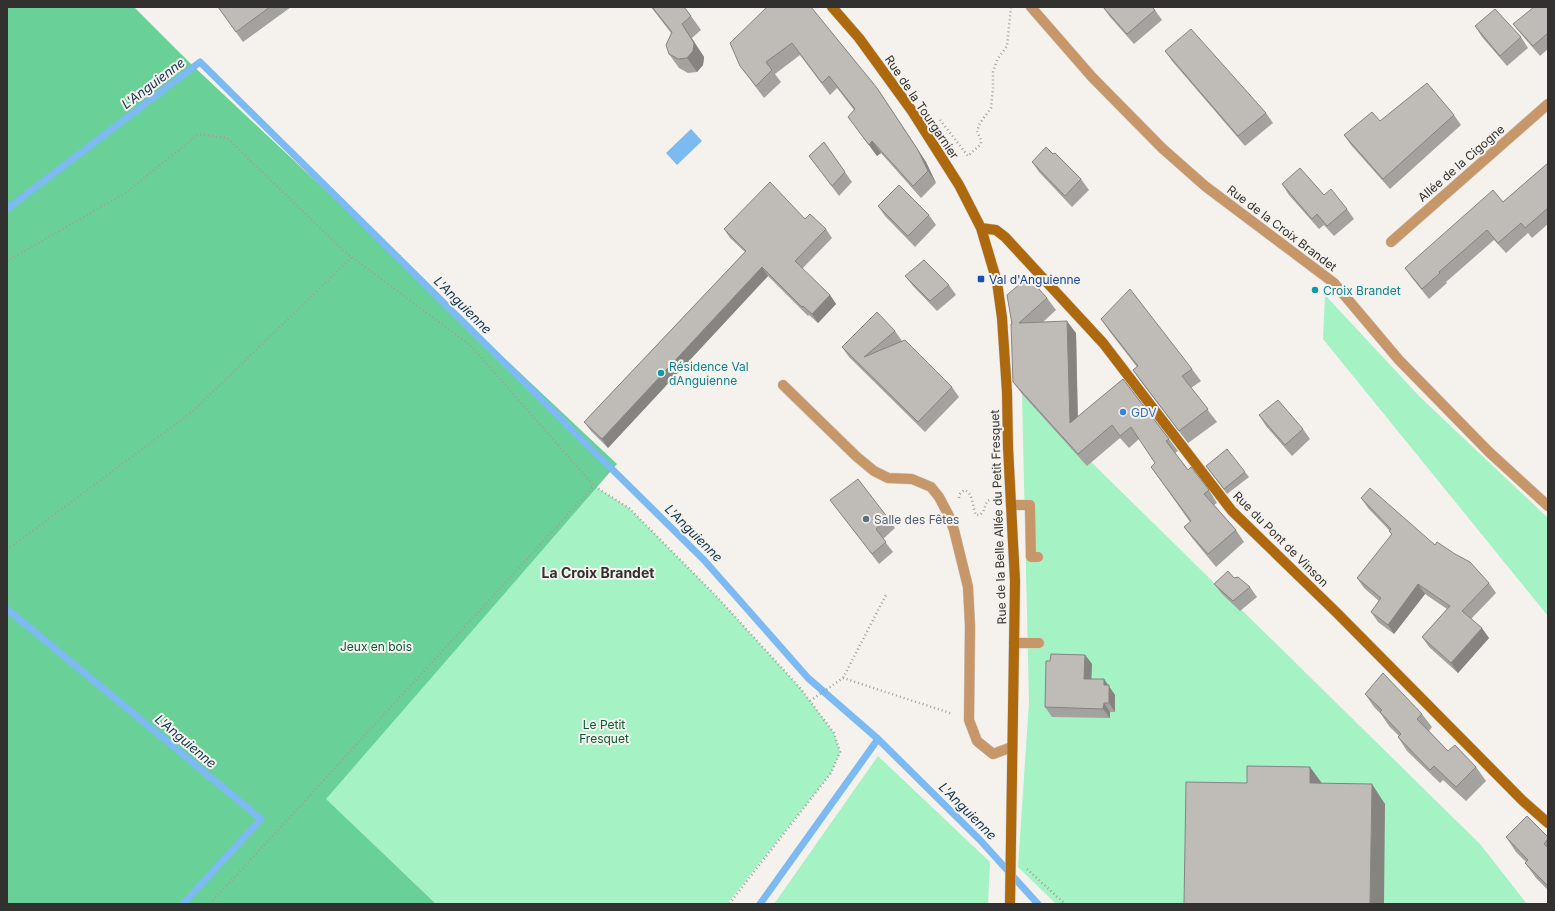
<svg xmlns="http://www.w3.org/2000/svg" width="1555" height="911" font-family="Inter,sans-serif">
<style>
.green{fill:#a5f2c4}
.forest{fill:#69d097}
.water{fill:#7cbaf1}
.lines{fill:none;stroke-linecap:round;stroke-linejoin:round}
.stream{stroke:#7cbaf1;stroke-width:7}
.lane-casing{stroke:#d2cfcc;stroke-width:11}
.street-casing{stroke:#d2cfcc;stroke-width:11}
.secondary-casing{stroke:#d2cfcc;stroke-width:11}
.path{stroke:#a2a09d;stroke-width:2.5;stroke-dasharray:1 3;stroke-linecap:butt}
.lane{stroke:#c79769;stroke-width:10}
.street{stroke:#c79769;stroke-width:10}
.secondary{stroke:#ae680e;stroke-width:10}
.wall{fill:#a4a29e}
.shaded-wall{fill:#868481}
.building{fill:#bfbcb8;stroke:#868481}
.transit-dot{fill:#1a4fb4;stroke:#f5f2ee;stroke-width:1.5}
.culture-dot{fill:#0f9aa8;stroke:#f5f2ee;stroke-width:1.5}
.shop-dot{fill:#3f7fe0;stroke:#f5f2ee;stroke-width:1.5}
.service-dot{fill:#5c6f8a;stroke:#f5f2ee;stroke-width:1.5}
.labels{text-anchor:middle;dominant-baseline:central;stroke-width:4;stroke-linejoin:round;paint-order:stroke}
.street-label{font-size:12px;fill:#32312f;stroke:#f5f2ee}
.transit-label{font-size:12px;fill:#164399;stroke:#f5f2ee;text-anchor:start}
.culture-label{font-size:12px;fill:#0d838f;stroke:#f5f2ee;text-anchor:start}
.shop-label{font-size:12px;fill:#366cbe;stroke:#f5f2ee;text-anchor:start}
.service-label{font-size:12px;fill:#4e5e75;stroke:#f5f2ee;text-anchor:start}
.park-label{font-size:12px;fill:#095a36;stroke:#f5f2ee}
.water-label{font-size:13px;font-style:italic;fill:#12344f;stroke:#f5f2ee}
.quarter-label{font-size:14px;font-weight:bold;fill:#32312f;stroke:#f5f2ee}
</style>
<rect width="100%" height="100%" fill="#f5f2ee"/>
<!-- green -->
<path class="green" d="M1325,295L1420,397L1548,518V616L1323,339Z
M1022,394L1480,844L1527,904H1056L1018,867L1029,702Z
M594,486L629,508L717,597L800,688L834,733L840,752L831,773L727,904H436L325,799L393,550Z
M878,756L990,862L988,904H774Z"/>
<!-- forest -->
<path class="forest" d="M7,7H134L189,62L617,464L326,799L436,904H7Z"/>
<!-- water -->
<path class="water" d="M691,129L702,141L677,165L666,153Z"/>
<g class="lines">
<!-- stream -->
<path class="stream" d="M7,209L200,62L704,560L808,678L878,739L980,840L1038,904
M7,609L261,819L183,904
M760,904L878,739"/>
<!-- lane casing -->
<g class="lane-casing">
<path id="lane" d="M783,385L857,457L874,471L888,478L912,479L931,487L939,497L949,516L954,530L968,587L970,626L969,720L977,741L993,754L1012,747
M1011,505H1030L1031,557H1038
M1014,643H1039"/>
</g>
<!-- street casing -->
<g class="street-casing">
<path id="street" d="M1031,7L1092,77L1162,148L1205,186L1334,283L1399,360L1489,452L1548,506
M1391,242L1548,104"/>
</g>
<!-- secondary casing -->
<g class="secondary-casing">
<path id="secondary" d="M832,7L859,38L912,111L959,185L981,228L997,282L1002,318L1007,392L1008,447L1015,581L1010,904
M981,228L996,230L1005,237L1103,343L1232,511L1337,613L1523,801L1548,823"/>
</g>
<!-- path -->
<path class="path" d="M940,120L968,156L981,144V140L977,131L980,123L991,108L993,88V72L997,60L1007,46L1011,7
M7,261L125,193L199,134L227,138L345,252L471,346L594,486L629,508L717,597L800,688L834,733L840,752L831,773L729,904
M959,498L960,494L964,490C974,493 972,507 976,515H980L983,512L987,501L995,498
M7,550L192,412L352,257
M843,678L886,595
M810,701L843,678L953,714
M1027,869L1065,904
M210,904L594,486"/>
<!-- lane -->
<use href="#lane" class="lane"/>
<!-- street -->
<use href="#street" class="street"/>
<!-- secondary -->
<use href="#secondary" class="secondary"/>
</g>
<!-- wall -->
<path class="wall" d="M218,7H291L243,42Z
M651,7H684L691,16L701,30L692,38L704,57L703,65L697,72L688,73L679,68L669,54L671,33Z
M767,7L877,88L926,162L936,183L921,198L881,153L877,156L848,117L854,110L837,88L830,95L800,55L775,74L781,82L764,98L740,66Z
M1103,7L1155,10L1162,20L1134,44L1110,17Z
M1548,7V49L1540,56L1521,34L1513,24Z
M1475,26L1521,37L1528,48L1507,66L1482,37Z
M1165,51L1266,113L1273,123L1245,146L1172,61Z
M1454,115L1461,125L1390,189L1351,145L1344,135L1380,121Z
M824,142L852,182L839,196L809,156Z
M1053,154L1081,179L1089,190L1072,207L1039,172L1032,162Z
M1548,163V224L1532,238L1528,233L1506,253L1494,240L1446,282L1447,283L1429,299L1412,278L1405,268L1503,202Z
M1282,184L1324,195L1347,209L1354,219L1334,236L1324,225L1319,229L1289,195Z
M878,206L929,215L936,225L915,247L885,216Z
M805,219L826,229L832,238L802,269L830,295L836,304L818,323L809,315L808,316L768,276L608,448L591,431L584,422L745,252L730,238L724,229Z
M905,276L949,285L956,295L937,311L913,286Z
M1047,298L1056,310L1043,322L1076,333L1078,417L1123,379L1169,439L1178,451L1175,453L1188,470L1209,490L1217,503L1214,505L1236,530L1244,542L1216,567L1193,539L1184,527L1190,522L1151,467L1155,463L1139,439L1129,448L1120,438L1087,466L1022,394L1013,382L1012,324Z
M1101,319L1192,369L1201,381L1191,388L1217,422L1188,443L1142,383L1133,370L1137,367L1110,332Z
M895,331L902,341V342L952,387L959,397L925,432L849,357L842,347Z
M1259,415L1303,429L1310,439L1292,456L1266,426Z
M1210,471L1245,472L1249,477L1227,494Z
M1361,498L1435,545L1489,583L1496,593L1471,619L1489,638L1458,673L1429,647L1422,637L1447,609L1425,594L1394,634L1378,622L1371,612L1379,601L1364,588L1357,578L1392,535L1389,531V530L1368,508Z
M830,500L888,518L895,528L883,539L893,552L879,564L838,510Z
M1234,578L1250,587L1257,597L1240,611L1222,594L1214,584Z
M1085,655L1092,664L1091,679L1108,685L1115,695V712H1110V718L1052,717L1045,707L1050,661Z
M1365,694L1422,714L1432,727L1429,731L1448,751L1476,767L1486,781L1466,801L1443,780L1440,783L1407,751L1398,737L1399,736L1389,726L1381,714L1374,707Z
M1506,837H1548V890L1536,878L1525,863L1526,862L1516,852Z"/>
<!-- shaded-wall -->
<path class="shaded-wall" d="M682,24L704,57L703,65L697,72L687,58Z
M877,88L926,162L936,183L928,171Z
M872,141L881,153L877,156L869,145Z
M762,267L768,276L608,448L602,439Z
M830,295L836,304L818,323L812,314Z
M1067,321L1076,333L1078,436L1070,423Z
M1418,584L1425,594L1394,634L1388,625Z
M1482,628L1489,638L1458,673L1451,663Z
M1085,655L1092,664L1091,688L1084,679Z
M1104,679L1115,695V712L1109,703L1104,685Z
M1104,703L1110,712V718L1103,709Z
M1310,767L1324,786L1310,783Z
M1372,784L1385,804L1384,904H1370Z"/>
<!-- building -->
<path class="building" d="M218,7H270L236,32Z
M652,7H684L691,16L682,24L694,43L693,51L687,58L678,59L669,54L666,45L672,32Z
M767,7H811L877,88L918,150L928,171L913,186L872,141L869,145L848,117L855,109L829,76L822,83L792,43L766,62L772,70L756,86L740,66L730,43Z
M1103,7H1152L1155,10L1127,34Z
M1534,7H1548V33L1533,46L1513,24Z
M1495,9L1521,37L1500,56L1475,26Z
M1191,29L1266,113L1238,136L1165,51Z
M1427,83L1454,115L1383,179L1344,135L1372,112L1380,121Z
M824,142L845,172L832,186L809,156Z
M1046,147L1053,154L1055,153L1081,179L1065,196L1032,162Z
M1548,163V208L1525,228L1521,223L1498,243L1487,230L1439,272L1440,273L1422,289L1405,268L1493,190L1503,202Z
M1300,168L1324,195L1331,189L1347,209L1327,226L1317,214L1312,219L1282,184Z
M770,182L805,219L810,214L826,229L795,261L830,295L812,314L803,306L802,307L762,267L602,439L584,422L746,251L724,229Z
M899,185L929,215L908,236L878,206Z
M924,260L949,285L930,301L905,276Z
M1028,277L1047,298L1019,323L1067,321L1070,423L1123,379L1169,439L1166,441L1188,470L1191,467L1209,490L1204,494L1236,530L1208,554L1184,527L1191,521L1151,467L1155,463L1131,427L1120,436L1112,425L1078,454L1013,382L1011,324H1012L1007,295Z
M1130,289L1192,369L1182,376L1208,409L1179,431L1133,370L1138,366L1101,319Z
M877,312L895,331L864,357L905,340L952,387L918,422L842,347Z
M1278,400L1303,429L1285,445L1259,415Z
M1227,449L1245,472L1224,489L1206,466Z
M858,479L888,518L876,529L886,542L872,554L830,500Z
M1370,488L1435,545L1437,542L1455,554L1470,562L1489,583L1462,611L1482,628L1451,663L1422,637L1450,606L1418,584L1388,625L1371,612L1381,598L1357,578L1392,534L1389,531L1391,529L1361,498Z
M1228,571L1234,578L1238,577L1250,587L1233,601L1214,584Z
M1051,654L1085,655L1084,679H1104V685H1109V703H1104L1103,709L1045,707L1046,661H1050Z
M1383,673L1422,714L1417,719L1448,751L1455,745L1476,767L1456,787L1434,766L1430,770L1398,737L1401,734L1380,712L1382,710L1365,694Z
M1247,766L1310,767V783L1372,784L1370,904H1184L1186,782L1247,783Z
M1527,816L1548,837V839L1544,844L1548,848V886L1525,863L1528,860L1506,837Z"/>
<!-- markers -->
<rect class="transit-dot" x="977" y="275" width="8" height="8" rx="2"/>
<g class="culture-dot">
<circle cx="1315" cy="290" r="4"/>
<circle cx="661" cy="373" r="4"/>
</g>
<circle class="shop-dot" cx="1123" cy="412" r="4"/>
<circle class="service-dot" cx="866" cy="519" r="4"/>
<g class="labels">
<!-- street labels -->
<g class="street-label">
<text transform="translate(922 107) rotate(56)">Rue de la Tourgarnier</text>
<text transform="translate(1461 163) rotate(-41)">Allée de la Cigogne</text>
<text transform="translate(1282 228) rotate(37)">Rue de la Croix Brandet</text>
<text transform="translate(998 517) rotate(-92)">Rue de la Belle Allée du Petit Fresquet</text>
<text transform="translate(1281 539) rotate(45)">Rue du Pont de Vinson</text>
</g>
<!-- transit labels -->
<g class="transit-label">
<text x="989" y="279">Val d'Anguienne</text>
</g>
<!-- culture labels -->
<g class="culture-label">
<text x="1323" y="290">Croix Brandet</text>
<text x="669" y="366">Résidence Val<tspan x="669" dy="14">dAnguienne</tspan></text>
</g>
<!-- shop labels -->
<g class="shop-label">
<text x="1131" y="412">GDV</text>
</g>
<!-- service labels -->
<g class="service-label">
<text x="874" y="519">Salle des Fêtes</text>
</g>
<!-- park labels -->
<g class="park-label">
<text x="376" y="646">Jeux en bois</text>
<text x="604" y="724">Le Petit<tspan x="604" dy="14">Fresquet</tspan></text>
</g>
<!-- water labels -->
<g class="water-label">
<text transform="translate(153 83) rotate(-37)">L'Anguienne</text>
<text transform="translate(463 305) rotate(45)">L'Anguienne</text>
<text transform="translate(694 533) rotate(45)">L'Anguienne</text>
<text transform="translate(186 741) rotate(40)">L'Anguienne</text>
<text transform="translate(968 811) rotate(45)">L'Anguienne</text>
</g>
<!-- quarter labels -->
<g class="quarter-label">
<text x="598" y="572">La Croix Brandet</text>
</g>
</g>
<!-- border -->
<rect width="1555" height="911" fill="none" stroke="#32312f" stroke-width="16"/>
</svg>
